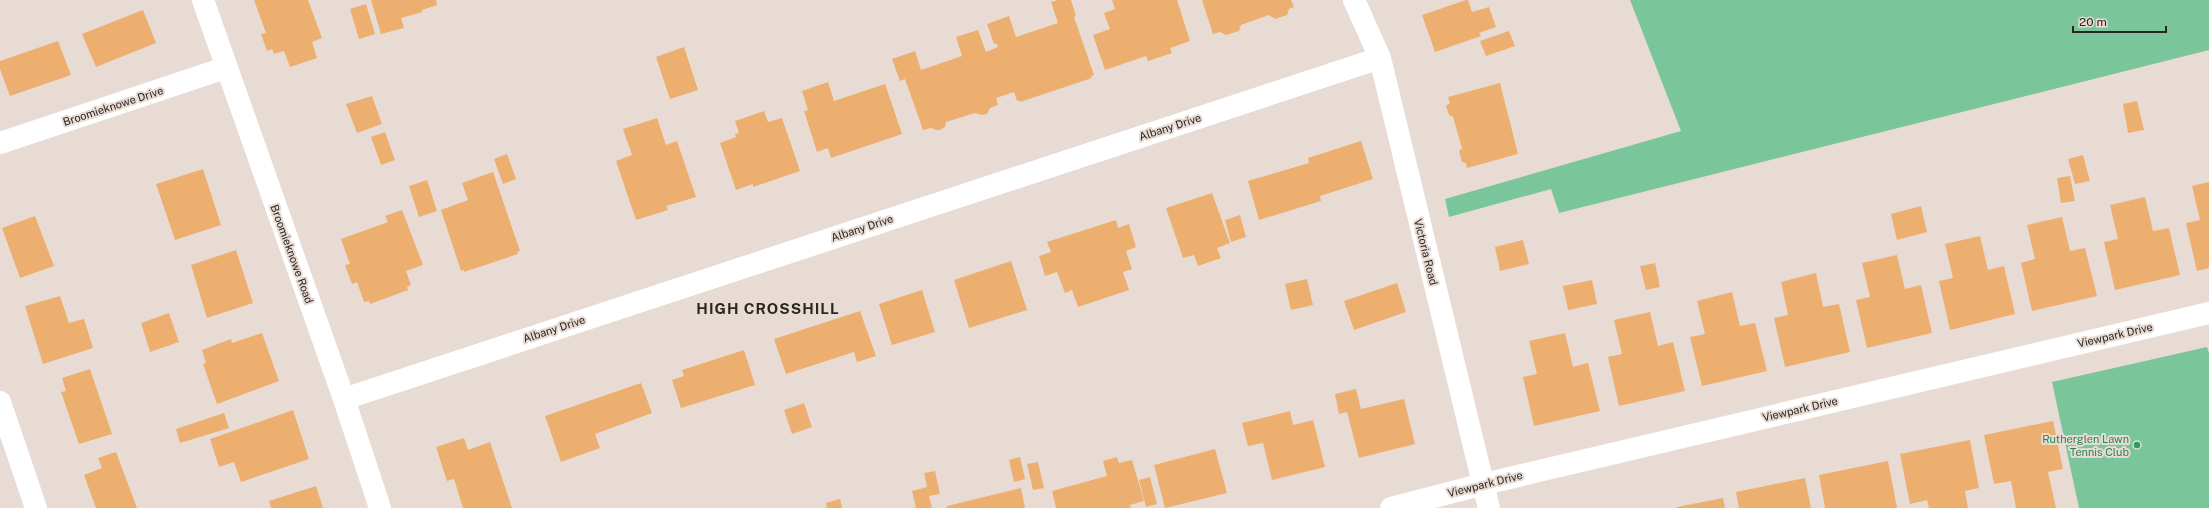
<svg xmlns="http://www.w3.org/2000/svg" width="2209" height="508" font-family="'Public Sans',sans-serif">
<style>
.green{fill:#7ac69a}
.building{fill:#edaf70}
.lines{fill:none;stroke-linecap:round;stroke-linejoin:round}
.minor{stroke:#fff;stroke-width:22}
.leisure-dot{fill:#2e9e5b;stroke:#e8dbd4;stroke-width:1.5}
.labels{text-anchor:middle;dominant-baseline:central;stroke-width:4;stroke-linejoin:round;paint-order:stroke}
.street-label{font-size:11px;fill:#2a2623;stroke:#e8dbd4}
.leisure-label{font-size:11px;fill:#27864d;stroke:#e8dbd4;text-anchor:end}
.district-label{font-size:15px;font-weight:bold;letter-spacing:1px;fill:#2a2623;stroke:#e8dbd4}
</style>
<rect width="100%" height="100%" fill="#e8dbd4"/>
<!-- green -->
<path class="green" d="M1630,0H2209V50L1559,213L1551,189L1449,217L1445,199L1681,131Z
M2207,347L2209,353V508H2079L2052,382Z"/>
<!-- building -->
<path class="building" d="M254,0H308L322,38L312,42L317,58L290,67L284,51L274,54L272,49L267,51L261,34L266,33Z
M371,0H436L437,5L422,10V12L401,18L404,28L381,34Z
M1058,0H1071L1076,16L1074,17L1094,75L1091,76L1092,78L1020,102L1019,100L1017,101L1014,92L996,98L998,105L990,108L987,114L982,115L975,113L946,122L945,127L940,130H936L931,128L923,130L905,79L900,81L892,59L915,51L921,70L962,56L956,37L978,30L986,52L998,47L997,44H994L987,24L1009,16L1016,37L1058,23L1051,2Z
M1112,0H1177L1190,41L1170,48L1172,53L1148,61L1146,56L1105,70L1093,35L1110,29L1104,13L1115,9Z
M1202,0H1291L1294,7L1289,9L1287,15L1275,19L1269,15L1241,25L1239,31L1226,35L1220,32L1213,34Z
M1466,0H1468L1472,12L1489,7L1496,27L1479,33L1481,36L1435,52L1422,15Z
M366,4L375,34L359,39L350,9Z
M143,10L156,43L96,67L82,34Z
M1509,31L1515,46L1486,56L1480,41Z
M58,41L71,75L10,96L0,69V61Z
M684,47L698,90L670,99L656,57Z
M828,82L834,101L885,84L902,134L831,158L828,148L817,152L804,111L808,110L802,91Z
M1500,83L1518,154L1467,168L1466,163L1462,162L1459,151L1462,148L1453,117L1449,115L1446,106L1450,103L1448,97Z
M372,96L382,124L357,133L346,104Z
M2137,101L2144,130L2128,133L2123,104Z
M764,111L768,122L782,118L800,171L753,187V184L736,190L720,143L736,137L735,134L739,133L735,121Z
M657,118L666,145L677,141L696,197L666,206L668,210L636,220L616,161L632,155L623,129Z
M385,132L395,160L381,165L371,137Z
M1361,141L1373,179L1320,196L1321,201L1259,220L1248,181L1309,163L1308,158Z
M507,154L516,179L503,184L494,159Z
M2083,155L2090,181L2075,184L2068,159Z
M203,169L221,225L175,240L156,184Z
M493,172L520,251L517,252L518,254L464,272V270L461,271L441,210L468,200L462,183Z
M2070,176L2075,201L2061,203L2057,178Z
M427,180L437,211L419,217L409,186Z
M2209,182V268L2197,271L2186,223L2200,220L2192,186Z
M1212,193L1230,243L1217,248L1221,258L1198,266L1194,255L1183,258L1166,208Z
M2145,197L2153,231L2169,228L2180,275L2115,290L2104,242L2118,239L2110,205Z
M1921,206L1927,232L1897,240L1891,214Z
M402,210L423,265L406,271L411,285L407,287L408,290L370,304L369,301L364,302L357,282L352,284L345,265L350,264L341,239L388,222L385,216Z
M1240,215L1246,237L1231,242L1225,220Z
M35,216L54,266L20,278L2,228Z
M2062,217L2070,251L2085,248L2097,296L2032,311L2021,263L2035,259L2027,225Z
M1116,220L1118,228L1129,224L1136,247L1126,251L1132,269L1123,272L1129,290L1078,307L1072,290L1065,293L1057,272L1045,276L1039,256L1051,252L1047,242Z
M1980,236L1988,270L2004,266L2015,314L1950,330L1939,281L1953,278L1945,244Z
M1523,240L1529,264L1500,271L1495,247Z
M236,250L253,303L207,318L191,265Z
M1897,255L1905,289L1921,285L1932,333L1867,348L1856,300L1870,297L1862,263Z
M1011,261L1027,310L969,328L954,280Z
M1655,263L1660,287L1646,290L1640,266Z
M1816,273L1823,307L1839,304L1850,352L1785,367L1774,318L1788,315L1781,282Z
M1307,279L1313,305L1291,310L1285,284Z
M1592,280L1597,304L1568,310L1563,286Z
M1397,283L1406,312L1354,330L1344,301Z
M922,290L935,332L892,345L879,304Z
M1732,292L1740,326L1755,323L1767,371L1702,386L1690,337L1705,334L1697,301Z
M60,296L69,323L84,319L93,348L43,364L25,306Z
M860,311L876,356L857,362L854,352L786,374L774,339Z
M1650,312L1658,346L1673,342L1685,391L1619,406L1608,357L1622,354L1614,320Z
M169,313L179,342L150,352L141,323Z
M262,333L279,381L217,404L203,364L206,363L202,350L231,339L232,343Z
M1565,333L1573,367L1588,363L1600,411L1534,426L1523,377L1537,374L1529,341Z
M744,350L755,385L681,408L672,380L684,376L682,370Z
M90,369L112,434L79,444L61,392L66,391L62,378Z
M641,383L652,413L595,434L600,448L561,462L545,416Z
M1356,389L1361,409L1404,399L1415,444L1359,458L1347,412L1339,414L1335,394Z
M804,403L812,427L792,434L784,410Z
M293,410L309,459L241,482L234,462L219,467L210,439Z
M1290,411L1293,425L1313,420L1325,467L1272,480L1263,443L1248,446L1242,423Z
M224,413L229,428L180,443L176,429Z
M2053,421L2063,469L2048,472L2056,508H2016L2011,481L1994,484L1984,435Z
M464,438L468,450L490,442L512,508H463L454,479L447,481L436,447Z
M1970,440L1979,488L1965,491L1968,508H1929L1927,500L1910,504L1900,454Z
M1215,449L1227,493L1165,508L1154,465Z
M116,452L137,508H96L84,475L102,468L98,458Z
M1020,457L1025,479L1014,482L1009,460Z
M1117,457L1119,463L1132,460L1144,501L1130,505L1131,508H1056L1052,491L1107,476L1103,461Z
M1888,461L1897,508H1825L1819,475Z
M1038,462L1044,488L1033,490L1027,464Z
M935,471L940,494L929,496L932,508H916L912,491L927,487L924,473Z
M1150,477L1157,504L1146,507L1139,480Z
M1805,478L1811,508H1739L1736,492Z
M316,486L323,508H271L269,501Z
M1021,488L1025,508H947V506Z
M1723,498L1725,508H1677V507Z
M840,499L842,508H827L826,503Z"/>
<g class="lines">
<!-- minor -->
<path class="minor" d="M203,0L344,399L380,508
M1354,0L1380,58L1489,508
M0,143L225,68
M344,399L1380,58
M0,402L36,508
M1391,508L1484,484L2209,313"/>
</g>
<!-- markers -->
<circle class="leisure-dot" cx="2137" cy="445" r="4"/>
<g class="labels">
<!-- street labels -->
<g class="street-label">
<text transform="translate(113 106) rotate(-18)">Broomieknowe Drive</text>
<text transform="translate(1170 127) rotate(-18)">Albany Drive</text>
<text transform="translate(862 228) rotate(-18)">Albany Drive</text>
<text transform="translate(1426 252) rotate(76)">Victoria Road</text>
<text transform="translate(292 254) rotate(70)">Broomieknowe Road</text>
<text transform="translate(554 329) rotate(-18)">Albany Drive</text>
<text transform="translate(2115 335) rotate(-13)">Viewpark Drive</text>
<text transform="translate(1800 409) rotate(-13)">Viewpark Drive</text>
<text transform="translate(1485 484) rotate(-14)">Viewpark Drive</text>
</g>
<!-- leisure labels -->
<g class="leisure-label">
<text x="2129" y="439">Rutherglen Lawn<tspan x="2129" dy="13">Tennis Club</tspan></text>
</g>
<!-- district labels -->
<g class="district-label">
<text x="768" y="308">HIGH CROSSHILL</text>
</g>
</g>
<!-- scale -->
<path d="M2073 26v6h93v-6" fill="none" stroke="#2a2623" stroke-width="2"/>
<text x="2079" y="26" font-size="12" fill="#2a2623" stroke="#e8dbd4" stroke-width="3" paint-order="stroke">20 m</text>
</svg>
